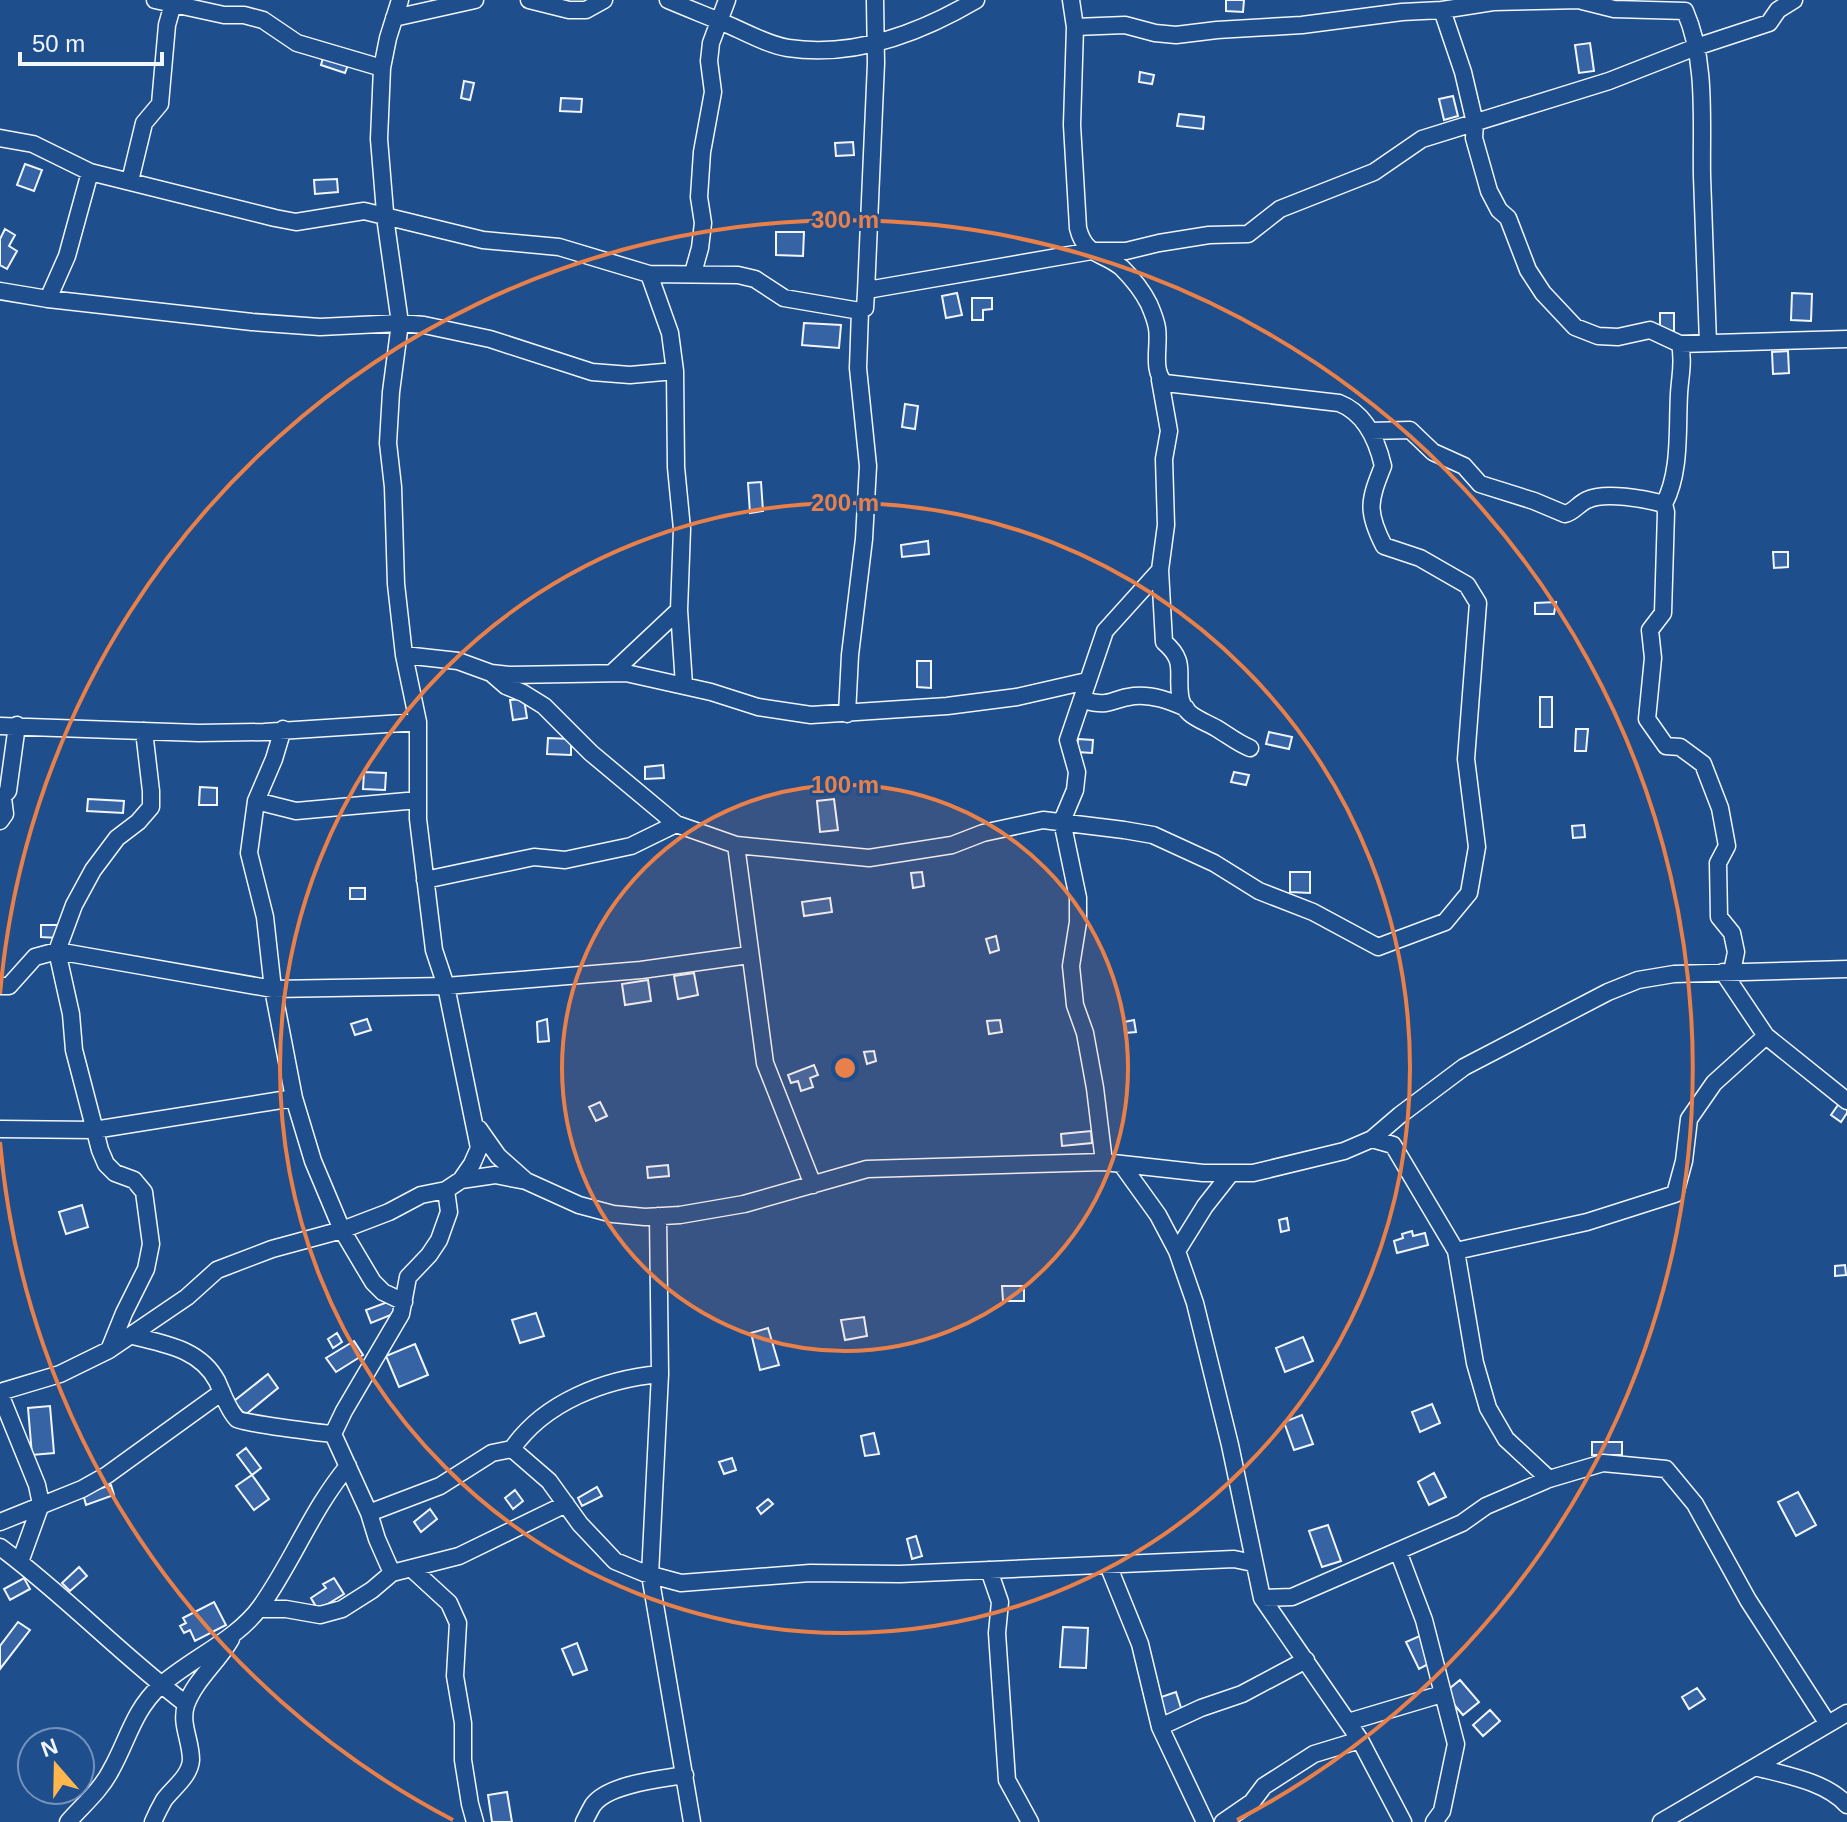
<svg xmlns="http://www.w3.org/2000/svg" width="1847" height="1822" font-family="Arial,sans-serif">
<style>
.building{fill:#3563a3;stroke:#f2f6ff;stroke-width:2}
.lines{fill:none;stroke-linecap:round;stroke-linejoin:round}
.street-casing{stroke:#f2f6ff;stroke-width:19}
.street{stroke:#1f4e8c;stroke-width:16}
.ring{fill:none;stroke:#ea8049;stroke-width:4}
.centre{fill:#ea8049;stroke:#1f4e8c;stroke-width:4}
.ring-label{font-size:24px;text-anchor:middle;font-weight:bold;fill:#ea8049;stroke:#1f4e8c;stroke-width:6;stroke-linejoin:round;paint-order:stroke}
</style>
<rect width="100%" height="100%" fill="#1f4e8c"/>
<!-- building -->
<path class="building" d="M1226,0H1244L1243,12L1226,11Z
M1590,43L1594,71L1579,73L1575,45Z
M324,54L349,62L345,73L321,65Z
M1140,72L1154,75L1152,84L1139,82Z
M464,81L474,83L470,100L461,98Z
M1453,96L1458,116L1444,120L1439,99Z
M561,98L582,99L581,112L560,111Z
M1179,114L1204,117L1203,129L1177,126Z
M853,142L854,155L836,156L835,143Z
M25,164L42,170L34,191L17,185Z
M337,179L338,192L315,194L314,180Z
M5,229L15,235L9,246L17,251L7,269L0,265V239Z
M776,232H804L803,256L776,255Z
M957,293L962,315L946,318L942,296Z
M1792,293L1812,294L1811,321L1791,320Z
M972,298H992V309L983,310V320H972Z
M1660,313H1674V331H1660Z
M804,323L841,325L839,348L802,345Z
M1788,351L1789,373L1773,374L1772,352Z
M905,404L918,406L915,429L902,427Z
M761,482L763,511L750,513L748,483Z
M928,541L929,554L902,557L901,545Z
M1773,552H1788V567L1774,568Z
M1556,602L1554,614H1535V603Z
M917,661H931V688L917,687Z
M1540,697H1552V727H1540Z
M524,699L527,718L513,720L510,700Z
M1576,729H1588L1586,751H1575Z
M1269,732L1292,737L1289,749L1266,744Z
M548,738L571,739V755L547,754Z
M1078,739L1093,740L1092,753L1077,752Z
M663,765L664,778L645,779V767Z
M364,772L386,773L385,790L363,789Z
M1234,772L1249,775L1246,785L1231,782Z
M200,787L217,788V805H199Z
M88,799L124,801L123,813L87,811Z
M834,799L838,830L820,832L817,801Z
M1584,825L1585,837L1573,838L1572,826Z
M922,872L924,886L913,888L911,873Z
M1290,872H1310V893L1290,892Z
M350,888H365V899H350Z
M830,898L832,912L804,916L802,902Z
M41,925H59L58,938L41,937Z
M996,936L999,950L990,953L986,939Z
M694,973L698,995L678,999L674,976Z
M648,980L651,1001L625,1005L622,984Z
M367,1019L371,1030L355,1035L351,1024Z
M547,1019L549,1041L538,1042L537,1022Z
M1000,1020L1002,1032L989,1034L987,1021Z
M1134,1020L1136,1032L1125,1033L1124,1022Z
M874,1051L876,1061L867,1064L864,1052Z
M814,1065L818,1075L810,1078L813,1087L801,1091L798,1081L791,1083L788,1075Z
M600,1102L607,1116L596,1121L589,1107Z
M1840,1102L1847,1106V1113L1841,1122L1831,1115Z
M1091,1131L1092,1143L1062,1146L1061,1134Z
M668,1165L669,1176L648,1178L647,1167Z
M82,1205L88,1227L66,1234L59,1212Z
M1287,1218L1289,1230L1281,1232L1279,1220Z
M1412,1231L1413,1236L1425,1233L1428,1245L1397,1253L1394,1241L1403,1238L1402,1234Z
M1845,1265L1846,1275L1835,1276V1266Z
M1002,1286H1024V1301H1003Z
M393,1300L398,1312L371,1323L366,1310Z
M536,1313L544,1336L520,1343L512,1320Z
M864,1317L867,1336L845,1340L841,1320Z
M768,1328L779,1365L760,1370L751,1333Z
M337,1333L342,1342L333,1348L328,1339Z
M1303,1337L1313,1361L1285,1372L1276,1348Z
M354,1341L363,1355L336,1372L326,1358Z
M415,1344L428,1375L399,1387L386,1356Z
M268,1374L278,1388L245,1415L234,1401Z
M1432,1404L1440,1423L1420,1432L1412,1412Z
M50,1406L54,1453L32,1455L28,1408Z
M1302,1415L1313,1444L1294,1450L1284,1422Z
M874,1433L879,1454L865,1456L861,1436Z
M1592,1442H1622V1455H1592Z
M246,1448L261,1468L252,1475L237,1455Z
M732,1458L736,1470L724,1474L719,1462Z
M1434,1473L1446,1497L1429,1505L1418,1482Z
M252,1475L269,1499L254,1510L236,1486Z
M111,1485L114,1495L86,1505L83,1494Z
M597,1487L602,1496L582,1506L578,1498Z
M515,1490L523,1501L513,1509L505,1498Z
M1798,1492L1816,1525L1796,1536L1778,1502Z
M768,1499L773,1504L761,1514L757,1508Z
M430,1509L437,1519L421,1532L414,1522Z
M1328,1525L1341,1561L1322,1567L1309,1531Z
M916,1536L922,1556L912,1559L907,1539Z
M79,1567L87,1576L70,1591L62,1583Z
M24,1578L30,1589L10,1600L4,1589Z
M334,1578L344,1594L318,1610L311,1598L326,1588L323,1584Z
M214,1602L226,1625L195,1641L190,1630L184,1633L180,1626L186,1623L183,1618Z
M18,1622L30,1630L0,1669V1646Z
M1063,1627L1088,1628L1086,1668L1060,1667Z
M1422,1635L1434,1661L1419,1669L1406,1642Z
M577,1643L587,1670L573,1675L562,1649Z
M1460,1680L1479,1702L1463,1715L1444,1693Z
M1697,1688L1705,1699L1689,1709L1682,1697Z
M1176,1692L1182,1711L1165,1717L1158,1698Z
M1490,1710L1500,1721L1483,1736L1473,1725Z
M507,1792L512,1822H492L488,1795Z"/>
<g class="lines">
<!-- street casing -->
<g class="street-casing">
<path id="street" d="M155,0L224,15H244L263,20L297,43L382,68
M529,0L569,10H586L604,0
M668,0C689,9 710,17 731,26C749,34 769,45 788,48C854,58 920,33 976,0
M1582,1L1614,9L1685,11C1707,61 1701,122 1702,176C1704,232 1706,287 1708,343
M1442,10L1493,2L1582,0
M394,18L475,0
M1075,27L1125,25L1155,33L1176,35L1217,30L1302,25L1402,12L1442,10L1463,72L1475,123L1474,138L1489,191L1499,210L1508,218L1528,270L1543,293L1575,327L1598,336L1618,337L1650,330L1680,344C1684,362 1680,376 1679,394C1677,429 1681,472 1664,504L1666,512L1663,613L1650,630L1653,658L1647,719L1666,746L1680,747L1703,764L1720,808L1727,846L1718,863L1719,917L1732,933L1736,952L1732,972
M0,138L33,144L90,172L275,218L296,222L364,211L483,240L559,247L649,274L738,275L755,279L784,298L860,311L865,308L866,292L873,289L1092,251H1126L1159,243L1209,235L1248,234L1280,209L1374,172L1422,139L1609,81L1696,47L1769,23L1778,10L1794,0
M130,181L144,123L160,104L167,25L174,0
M693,273L700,248L703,223L699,197L702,152L713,92L709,61L711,43L727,0
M649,274L670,333L675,371L676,467L682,529L679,610L684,685
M0,291L48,299L252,322L320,327L400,323L424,325L490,339L592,372L630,375L675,371
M866,292L876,63L875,0
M48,299L67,256L90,172
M1680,344L1847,339
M1370,431L1410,430L1433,452L1464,466L1480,484L1534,501L1565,514C1574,512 1578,504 1587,500C1605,491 1645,499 1664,504
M1160,570L1164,642C1186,661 1177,671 1180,695C1182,715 1202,720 1216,728C1228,735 1237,743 1250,748
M404,655L458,661L491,673L510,675L626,673L711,692L758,707L811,715L947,706L1017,697L1087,681
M491,673L506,686L523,693L544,706L591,753L676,824L736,845L869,858L952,845L983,833L1043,820L1124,830L1153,835L1214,863L1259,891L1313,912L1378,947L1445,922L1469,893L1477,847L1466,759L1478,603L1467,585L1420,558L1384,546C1366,511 1369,501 1383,466C1377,440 1365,413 1339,403L1165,383C1151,371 1160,345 1157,328C1156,321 1152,311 1149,304C1143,292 1132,278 1122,268C1104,252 1085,257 1078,228L1072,125L1075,27L1071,0
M612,673L679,610
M1083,700C1112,708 1109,699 1134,696C1152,694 1170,701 1186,708
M847,714L850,655L864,539L868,466L858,368L860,311
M0,726L199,733L264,732L418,722
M283,729L274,759L256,801L249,853L265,917L273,989L294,1098L313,1161L342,1230L373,1282L383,1292L404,1302
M0,799L8,791L17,725
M256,801L296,811L418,800
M0,821L5,814L3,798
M736,845L765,1063L813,1185
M425,880L534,857L565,860L631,846L676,824
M1723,972L1766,1036L1847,1101
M0,986H9L35,957L57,951L273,989L446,986L641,970L749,955
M0,1129L94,1130L294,1098
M479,1129L498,1156L525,1180
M1372,1139L1393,1145L1456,1251L1475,1363L1488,1408L1506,1439L1549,1479
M1104,1162L1095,1088L1085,1033L1075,1005L1071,966L1078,922V898L1062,821L1075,790L1077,772L1068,740L1105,631L1160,570L1166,525L1164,459L1169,431L1160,380
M1122,1165L1158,1215L1177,1251L1195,1303L1230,1445L1262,1598L1360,1740L1403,1822
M461,1180L495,1175L526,1181L579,1205L613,1214L645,1217L680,1215L744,1204L867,1169L1104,1162L1203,1173H1253L1344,1151L1372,1139L1400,1115L1464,1067L1608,992L1638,980L1674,974L1847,969
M658,1216L660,1374L650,1575L692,1822
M1177,1251L1205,1206L1231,1173
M1456,1251L1587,1222L1675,1194L1684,1161L1689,1119L1714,1083L1766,1036
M133,1336C165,1344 200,1349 217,1381C222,1392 228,1410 237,1419C242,1423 321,1433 333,1434L369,1513L440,1486L492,1453L512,1449L549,1481L580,1524L615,1561L644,1573L681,1583L810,1573L900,1574L1234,1559L1253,1563
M109,1350L124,1313L146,1269L151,1244L144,1192L134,1180L115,1173L106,1164L100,1150L74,1050L71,1014L57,951L74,905L93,870L117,838L138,822L151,807V791L144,731
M0,1392L60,1374L109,1350L187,1297L217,1270L272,1249L342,1230L389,1212L421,1195L446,1190L461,1180L472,1164L479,1148L446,986L434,950L418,819V722L404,655L396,584L393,487L388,443L391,392L400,323L386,224L379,139L382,68L388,38L400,0
M0,1394L37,1485L41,1504L20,1562
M333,1434L344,1411L401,1314L408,1277L429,1255L439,1240L449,1212L446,1190
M512,1449C544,1402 605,1379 660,1374
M369,1513L377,1539L392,1573
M0,1522L82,1489L107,1475L222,1392
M0,1547C66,1596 121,1655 186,1704
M1398,1551L1424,1620L1456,1744L1442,1811L1434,1822
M1108,1565L1140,1644L1160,1727L1205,1822
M412,1569L449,1603L458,1623L455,1676L463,1723V1760L470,1804L475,1822
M989,1570L1000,1602L997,1633L1007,1780L1030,1822
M1262,1598L1292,1597L1462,1523L1486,1506L1549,1479L1603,1463L1666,1469L1695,1504L1748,1600L1828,1724
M259,1609H286L320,1615L342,1609L372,1590L392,1573L459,1556L566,1504
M1348,1722L1442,1694
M1160,1727L1201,1708L1242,1694L1306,1660
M1755,1767C1785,1775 1825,1781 1847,1805
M68,1822C83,1805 101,1790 111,1770C128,1740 133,1711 160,1686C190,1659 237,1640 261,1606C293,1561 312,1509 348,1466
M153,1822C156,1815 160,1807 164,1800C173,1788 190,1776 191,1760C191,1740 180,1724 186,1705C195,1680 218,1662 231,1639
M584,1822C587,1816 590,1810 593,1805C608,1784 661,1779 685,1775
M1223,1822L1252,1802L1264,1786L1314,1754L1360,1740
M1661,1822L1847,1713"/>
</g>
<!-- street -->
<use href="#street" class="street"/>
</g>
<!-- distance rings -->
<circle cx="845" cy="1068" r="283" fill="#ea8049" fill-opacity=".12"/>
<g class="ring">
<circle cx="845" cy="1068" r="283"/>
<circle cx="845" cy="1068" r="565"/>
<path d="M453 1820A848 848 0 0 1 0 1142M0 994A848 848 0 1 1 1237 1820"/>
</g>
<circle cx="845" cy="1068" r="12" class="centre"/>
<g class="ring-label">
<text x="845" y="228">300 m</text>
<text x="845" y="511">200 m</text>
<text x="845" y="793">100 m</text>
</g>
<!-- north arrow -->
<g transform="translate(56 1766) rotate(340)"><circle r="38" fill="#1f4e8c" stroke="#7391ba" stroke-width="2"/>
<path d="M0-6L14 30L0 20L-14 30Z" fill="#ffb74d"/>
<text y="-12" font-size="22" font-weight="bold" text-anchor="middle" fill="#f2f6ff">N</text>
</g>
<!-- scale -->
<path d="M20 52v12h142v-12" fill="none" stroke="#f2f6ff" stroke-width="4"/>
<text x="32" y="52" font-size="24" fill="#f2f6ff" stroke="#1f4e8c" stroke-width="6" paint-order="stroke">50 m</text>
</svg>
